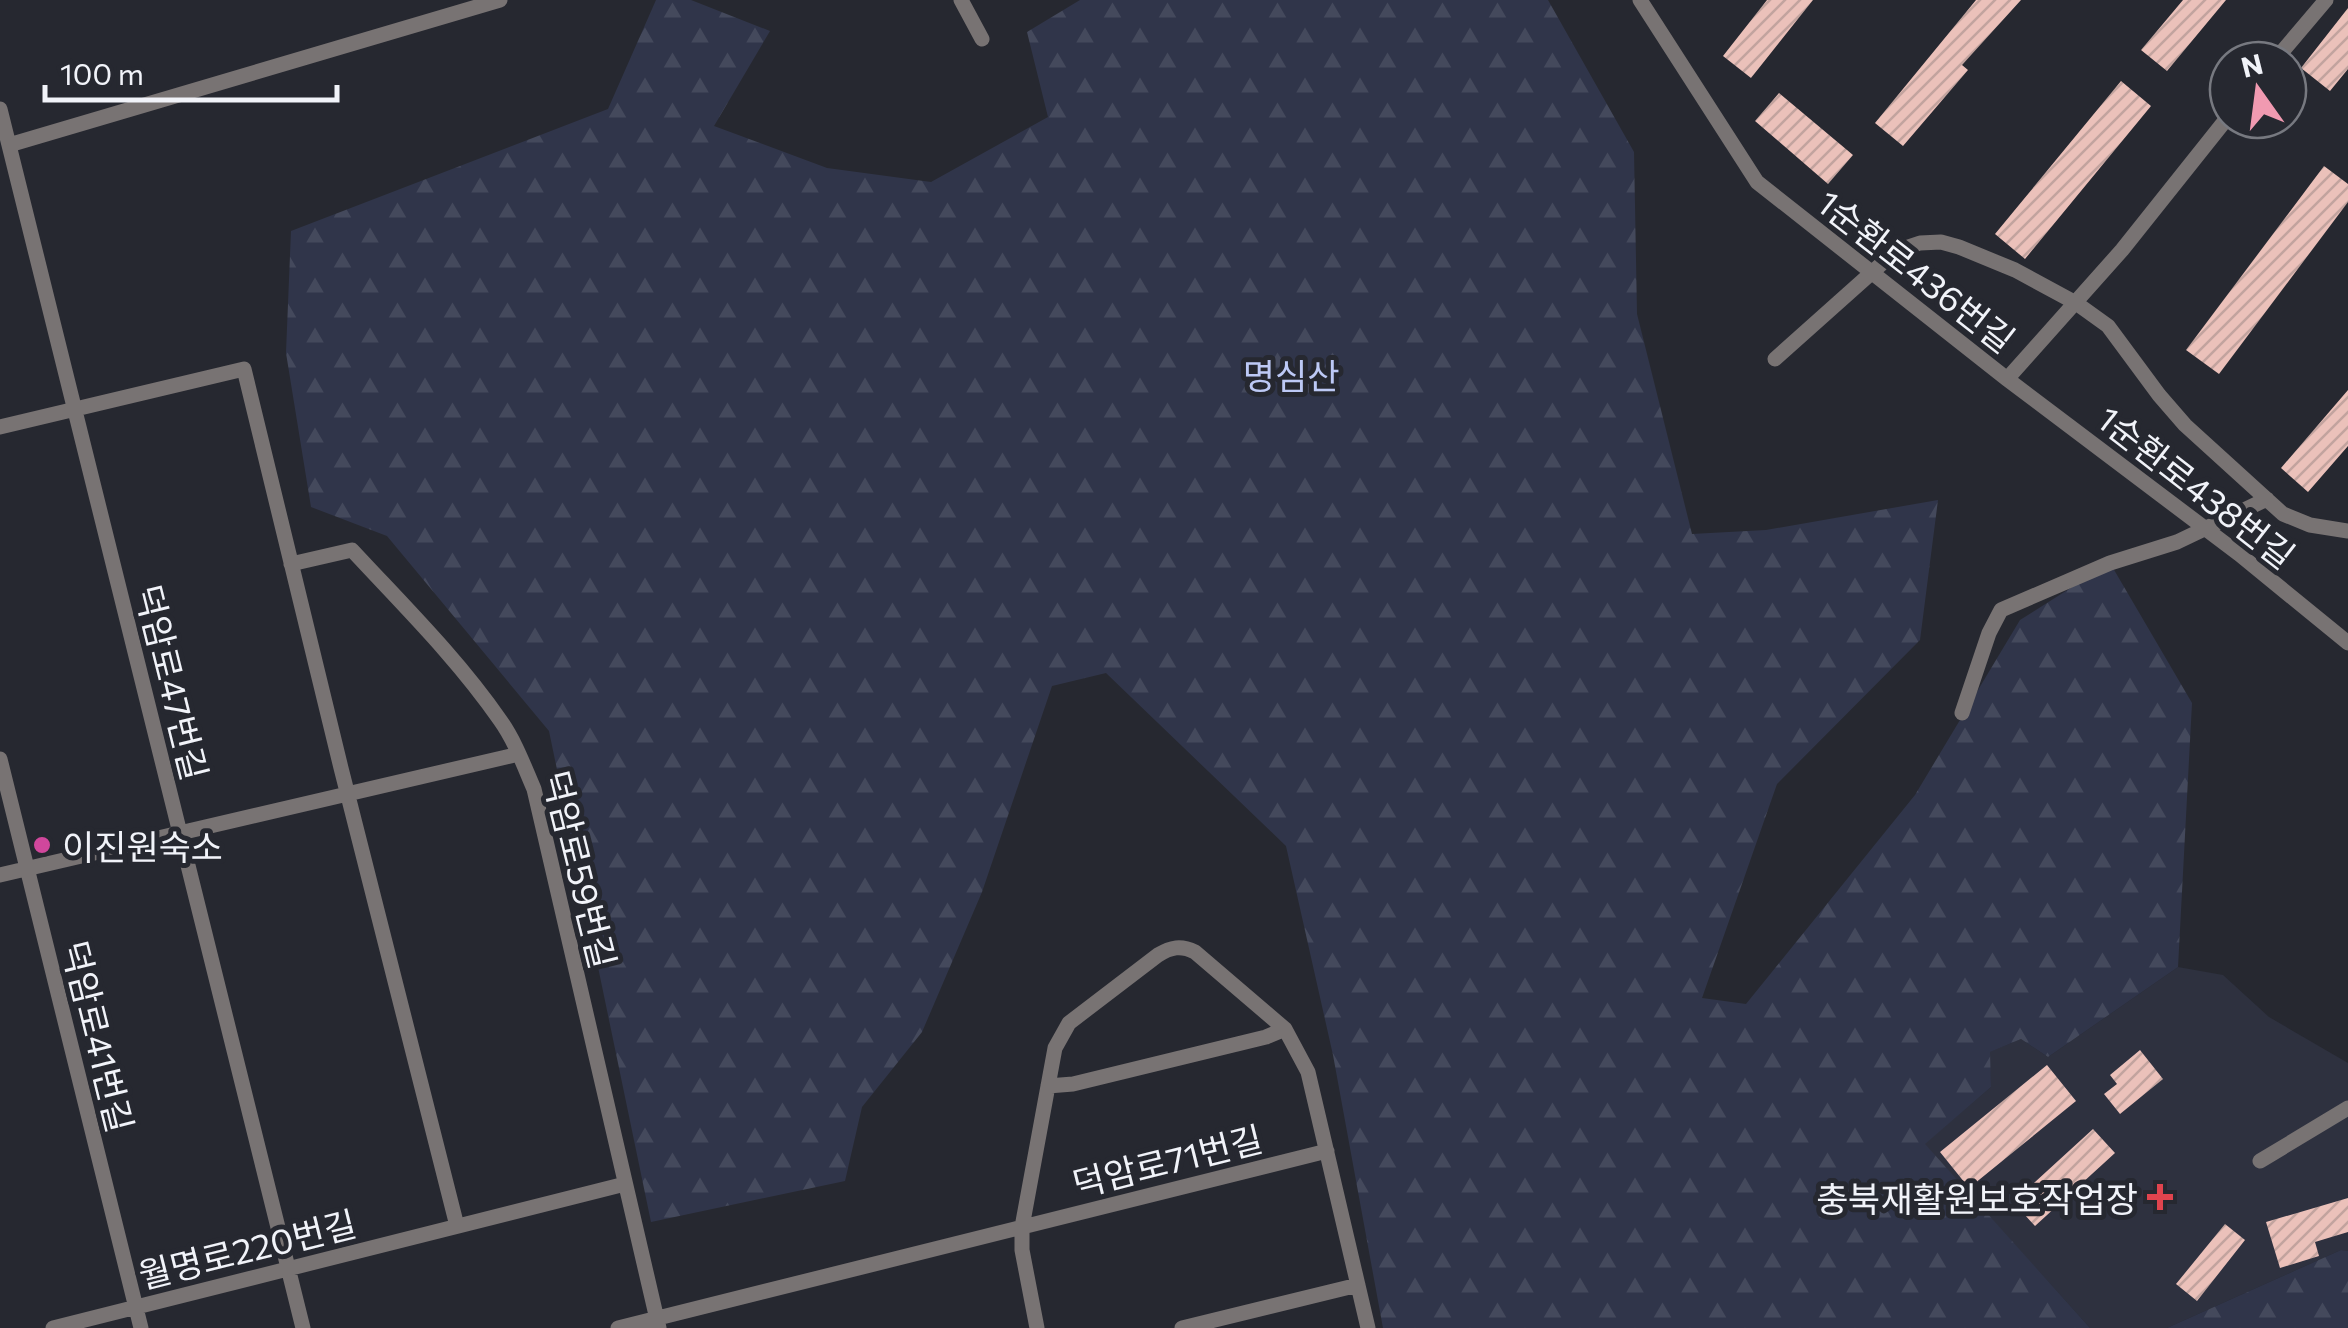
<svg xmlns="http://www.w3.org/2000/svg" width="2348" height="1328" font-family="Commissioner,'Noto Sans KR',sans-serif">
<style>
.built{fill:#2e313f}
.forest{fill:url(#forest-firs)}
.building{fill:url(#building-hatch)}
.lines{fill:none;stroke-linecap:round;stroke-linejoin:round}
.minor{stroke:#787373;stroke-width:15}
.hotel-dot{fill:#d1479c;stroke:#262830;stroke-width:4}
.health-dot{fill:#e0444e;stroke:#262830;stroke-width:4}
.labels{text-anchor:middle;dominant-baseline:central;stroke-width:10;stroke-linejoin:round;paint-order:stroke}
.street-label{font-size:35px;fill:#f1f3f9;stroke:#262830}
.park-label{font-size:35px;fill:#bdc9f5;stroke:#262830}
.poi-label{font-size:35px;fill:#f1f3f9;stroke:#262830;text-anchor:start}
</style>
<defs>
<pattern id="forest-firs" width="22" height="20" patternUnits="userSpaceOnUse" patternTransform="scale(2.5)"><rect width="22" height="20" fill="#30354a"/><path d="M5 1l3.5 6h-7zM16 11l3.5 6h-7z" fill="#44495c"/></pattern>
<pattern id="building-hatch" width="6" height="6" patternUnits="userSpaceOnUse" patternTransform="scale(2.5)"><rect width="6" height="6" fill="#ebc1ba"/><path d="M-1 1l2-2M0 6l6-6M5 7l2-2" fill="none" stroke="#c2a39e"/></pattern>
</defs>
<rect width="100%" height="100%" fill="#262830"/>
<!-- built -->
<path class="built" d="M2178,967L2223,975L2269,1017L2348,1063V1251L2341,1250L2167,1328H2090L1924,1144L1991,1087L1989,1052L2021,1039L2048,1057Z"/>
<!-- forest -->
<path class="forest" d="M656,0H691L770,31L714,126L827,168L931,182L1048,117L1027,32L1080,0H1548L1634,152L1637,314L1692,534L1766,530L1938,500L1920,640L1777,784L1702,998L1746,1004L1915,795L2020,620L2110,563L2192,703L2178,967L2048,1057L2021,1039L1990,1052L1991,1087L1925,1144L2090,1328H1383L1333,1055L1286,846L1106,673L1052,686L982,892L922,1032L862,1107L845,1181L651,1222L549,731L387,536L311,507L286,353L291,231L608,109Z
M2341,1250L2348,1251V1328H2167Z"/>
<!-- building -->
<path class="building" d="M1767,0H1813L1751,78L1723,56Z
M1976,0H2021L1962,65L1968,70L1903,146L1875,123Z
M2183,0H2226L2167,71L2141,50Z
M2348,8V69L2330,91L2301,68Z
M2121,81L2151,106L2025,259L1995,234Z
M1779,93L1853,155L1828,184L1755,121Z
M2324,166L2348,184V202L2219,374L2186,350Z
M2348,390V446L2308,492L2281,468Z
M2140,1050L2163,1079L2120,1114L2104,1094L2117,1084L2110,1075Z
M2047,1065L2076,1101L1969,1188L1940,1152Z
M2093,1129L2115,1153L2035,1226L2013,1202Z
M2348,1198V1232L2315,1242L2319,1256L2280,1268L2266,1222Z
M2225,1224L2245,1240L2197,1301L2176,1284Z"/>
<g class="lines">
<!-- minor -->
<path class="minor" d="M961,0L982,39
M1640,0L1757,182L2007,379L2239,554L2348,643
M2275,60L2326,0
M0,109L303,1328
M9,145L500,0
M1775,359L1896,251L1920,243L1941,242L1959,247L2015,270L2076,303L2108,326L2159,395L2185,425L2283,514L2310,525L2348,531
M2007,379L2122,250L2228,117
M0,427L244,369L341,768L457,1226
M291,564L352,550C403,605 457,658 500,720C515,741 524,766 534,789L659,1328
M1962,713L1989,633L2001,610L2110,563L2177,542L2267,499
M0,759L141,1328
M0,875L519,754
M1048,1086L1073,1084L1266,1037L1285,1029
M2260,1161L2348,1108
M53,1328L625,1184
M618,1328L1327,1151
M1037,1328L1022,1250V1227L1055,1048L1069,1023L1158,955C1171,947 1181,945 1195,952L1285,1029L1308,1072L1368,1328
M1182,1328L1358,1285"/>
</g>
<!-- markers -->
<circle class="hotel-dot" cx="42" cy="845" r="10"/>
<path class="health-dot" d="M2155 1182h10v10h10v10h-10v10h-10v-10h-10v-10h10z"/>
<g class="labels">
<!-- street labels -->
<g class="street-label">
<text transform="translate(1917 270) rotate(38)">1순환로436번길</text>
<text transform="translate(2197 486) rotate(38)">1순환로438번길</text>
<text transform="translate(173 682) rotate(76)">덕암로47번길</text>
<text transform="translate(581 869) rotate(76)">덕암로59번길</text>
<text transform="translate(99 1036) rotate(76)">덕암로41번길</text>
<text transform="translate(1167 1160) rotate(-14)">덕암로71번길</text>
<text transform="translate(247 1248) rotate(-14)">월명로220번길</text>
</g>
<!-- park labels -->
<g class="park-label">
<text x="1291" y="374">명심산</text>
</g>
<!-- poi labels -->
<g class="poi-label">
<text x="62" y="845">이진원숙소</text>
<text x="2138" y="1197" text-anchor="end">충북재활원보호작업장</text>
</g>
</g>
<!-- north arrow -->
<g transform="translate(2258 90) rotate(346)"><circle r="48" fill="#262830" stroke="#777980" stroke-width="2.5"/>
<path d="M0-8L18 38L0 25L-18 38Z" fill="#f19ab1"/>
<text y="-15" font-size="28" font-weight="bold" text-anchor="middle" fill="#f1f3f9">N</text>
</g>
<!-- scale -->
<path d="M45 85v15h292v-15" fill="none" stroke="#f1f3f9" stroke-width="5"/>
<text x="60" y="85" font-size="30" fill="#f1f3f9" stroke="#262830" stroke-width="8" paint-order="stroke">100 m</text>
</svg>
